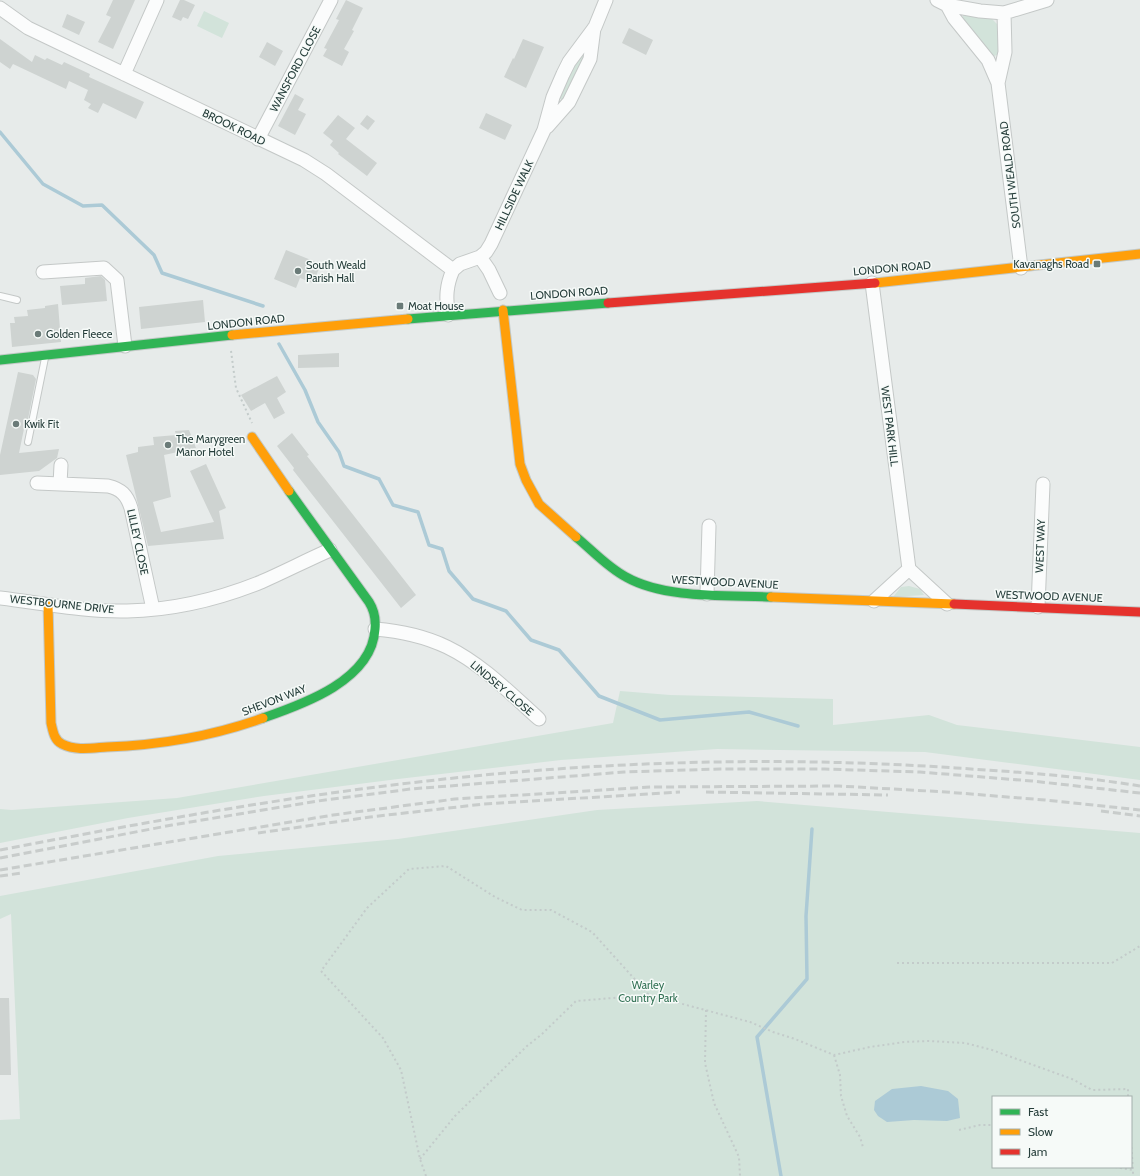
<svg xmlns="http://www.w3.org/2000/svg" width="1140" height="1176" font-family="Cabin,sans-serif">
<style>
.green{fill:#d2e3da;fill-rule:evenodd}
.water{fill:#accad6}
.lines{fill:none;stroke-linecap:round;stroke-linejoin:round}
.stream{stroke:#accad6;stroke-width:3.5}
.building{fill:#ced3d1}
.lane-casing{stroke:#c4c8c7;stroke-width:8}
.street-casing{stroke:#c4c8c7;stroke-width:15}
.fast-casing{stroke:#c3c9c7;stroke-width:11}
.slow-casing{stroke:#c3c9c7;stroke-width:11}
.jam-casing{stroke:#c3c9c7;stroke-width:11}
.path{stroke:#c3cbca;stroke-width:2;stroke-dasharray:2 3;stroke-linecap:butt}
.lane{stroke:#fbfcfc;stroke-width:6}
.street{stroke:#fbfcfc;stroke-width:13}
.fast{stroke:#30b455;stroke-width:9}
.slow{stroke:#ff9f0a;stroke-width:9}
.jam{stroke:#e5322d;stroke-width:9}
.rail{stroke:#c8cccb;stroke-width:3;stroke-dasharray:8 4;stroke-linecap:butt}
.poi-dot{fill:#6a7b78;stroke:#f6faf8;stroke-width:1.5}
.labels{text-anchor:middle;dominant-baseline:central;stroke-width:3;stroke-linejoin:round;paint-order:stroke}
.street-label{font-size:11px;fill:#263e3b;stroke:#f6faf8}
.poi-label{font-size:11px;fill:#263e3b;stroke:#f6faf8;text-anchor:start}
.park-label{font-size:11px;fill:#337255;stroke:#f6faf8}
</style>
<rect width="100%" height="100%" fill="#e7ebea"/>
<!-- green -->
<path class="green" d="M204,11L229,23L222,38L197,26Z
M965,13L992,19L998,25L999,51L997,55L994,56C983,46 973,30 962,19L963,15Z
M586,41V58L563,100L559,98L563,83Z
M909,586L920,589L924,595L893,597L901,587Z
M620,691L670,695L833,699V725L929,715L957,725L1140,747V780L925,752L717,749L561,760L398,779L264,796L128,818L0,843V809L12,810L177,798L613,723Z
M757,801L1140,833V1176H0V1120L20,1119L11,914L0,919V896L218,856L398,839L597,810ZM993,1097H1131V1167H993Z"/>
<!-- water -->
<path class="water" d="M921,1086L948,1091L958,1099L960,1118L947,1121L914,1120L887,1122L878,1116L874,1110L875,1101L892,1089Z"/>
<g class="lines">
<!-- stream -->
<path class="stream" d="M0,132L43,184L83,206L102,205L154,255L162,273L263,306
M279,344L305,390L318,422L339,452L344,466L379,479L393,505L418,512L429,545L442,549L449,571L473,599L506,611L531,640L559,650L599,696L660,720L749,712L798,726
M781,1176L757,1037L807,979L806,916L812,829"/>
</g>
<!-- building -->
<path class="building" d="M113,0H135L113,49L98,42L111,17L106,15Z
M180,0H184L195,5L188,19L183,17L181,21L172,17Z
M346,0L363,8L352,30L354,31L344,49L349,52L342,66L323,56L327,49L324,48L339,20L336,19Z
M67,14L85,22L79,35L62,27Z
M629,28L653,40L646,55L622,43Z
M0,39L32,62L35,55L45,60L47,58L62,65L64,62L90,74L89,77L144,102L136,119L103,103L98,113L88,108L91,104L84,100L88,90L69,81L66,89L13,64L10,69L0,62Z
M523,39L544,47L526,88L504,77L513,58L514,59Z
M267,42L283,51L275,66L259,57Z
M295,94L304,99L298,110L306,114L295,135L278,126Z
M486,113L512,125L505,140L479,128Z
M338,115L355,128L346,139L377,163L367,176L338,154L339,153L330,145L333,141L323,133Z
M367,115L375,121L368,130L360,124Z
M286,250L321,264L313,283L300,278L296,288L274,279Z
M101,276L105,280L107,301L62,305L60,286L85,284V278Z
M203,300L205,322L141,329L139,307Z
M58,304L61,342L12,347L10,323H15L14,317L28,316L27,310L45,308V306Z
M339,353V367L298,368V355Z
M18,372L33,375L36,379L27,424H25L19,453L59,449L57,458L39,471L0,475V455Z
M277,376L286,392L277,398L285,413L274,419L265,403L251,411L241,395Z
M189,430L196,448L164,455L171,497L153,502L161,532L214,522L190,471L206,464L226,508L219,511L224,539L148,546L126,455L138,452V447L154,445L153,437L176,435L175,431Z
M292,433L309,455L307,456L416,595L401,608L293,470L294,468L277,446Z
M0,998H9L11,1075H0Z"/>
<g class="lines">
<!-- lane casing -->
<g class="lane-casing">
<path id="lane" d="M0,296L17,300
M28,442L45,358"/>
</g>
<!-- street casing -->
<g class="street-casing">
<path id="street" d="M937,0L947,5L954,18L988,60L998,83L1021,268
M947,5L980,11L1004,13L1047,0
M0,8L28,28L304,160L326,174L453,270C446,286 446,297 448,315
M124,74L157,0
M998,83L1005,52L1004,13
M547,127L569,102L590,59L594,28
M258,139L331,0
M480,257L486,252L491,244L544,130L553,97L563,74L569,62L595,27L606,0
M453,270L460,264L480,257L489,270L500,293
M43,272L104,268L117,280L125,346
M872,283L909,569L947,604
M37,483L108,486C121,489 127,495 131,508L153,609
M60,484L61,465
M707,594L709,526
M0,598C42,603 85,612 127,611C173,610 219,599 261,582C284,572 307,560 330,550
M874,601L909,569
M1038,607L1043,484
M375,629C400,631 424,636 447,647C482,664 510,693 539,719"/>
</g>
<!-- fast casing -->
<g class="fast-casing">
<path id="fast" d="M408,319L608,303
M0,360L232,335
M576,537C592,550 607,567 626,577C665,599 726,595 771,597
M263,718C304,704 372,680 375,629C376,619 374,610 369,602L289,491"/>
</g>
<!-- slow casing -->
<g class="slow-casing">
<path id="slow" d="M875,283L1140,254
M503,310L520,464L526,480L539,504L576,537
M232,335L408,319
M252,437L289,491
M771,597L954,604
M48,604L51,723C53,731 54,740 62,744C76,751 92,748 107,747C160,745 213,736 263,718"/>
</g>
<!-- jam casing -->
<g class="jam-casing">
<path id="jam" d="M608,303L875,283
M954,604L1140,612"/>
</g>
<!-- path -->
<path class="path" d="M231,351L236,388L252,423
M897,963H1112L1140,946
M706,1010L705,1063L714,1103L739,1157L740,1176
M834,1055L840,1075L841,1096L847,1116L860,1137L863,1147
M959,1130L980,1125H993
M1131,1142L1133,1170
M420,1159L455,1116L527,1046L542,1034L576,1001L649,995L750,1022L773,1032L795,1039L834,1055L870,1047L904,1042L928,1041L965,1043L992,1050L1072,1079L1092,1090L1128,1089V1097
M1115,1167L1133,1170V1176
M426,1176L420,1159L401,1070L383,1038L321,971L367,908L409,869L446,866L495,897L522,910H551L592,932L649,995"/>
<!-- lane -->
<use href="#lane" class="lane"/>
<!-- street -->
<use href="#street" class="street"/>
<!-- fast -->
<use href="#fast" class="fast"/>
<!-- slow -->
<use href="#slow" class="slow"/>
<!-- jam -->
<use href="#jam" class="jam"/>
<!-- rail -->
<path class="rail" d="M706,792L888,795
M1101,811L1140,816
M258,833L370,817L484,804L680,792
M0,850C142,823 283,797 427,781C602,761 780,756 956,768C1018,772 1079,776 1140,786
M0,858L172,825L318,801L411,789L624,772L720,769H825L920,772L1032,781L1140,793
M0,870L333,815L455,799L651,787L839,786L946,792L1045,800L1140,810
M0,876L22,873"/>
</g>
<!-- markers -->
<g class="poi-dot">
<rect x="1093" y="260" width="8" height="8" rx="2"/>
<circle cx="298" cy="271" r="4"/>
<rect x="396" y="302" width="8" height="8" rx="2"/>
<circle cx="38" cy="334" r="4"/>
<circle cx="16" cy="424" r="4"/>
<circle cx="168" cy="445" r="4"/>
</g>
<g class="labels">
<!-- street labels -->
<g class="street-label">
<text transform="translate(295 69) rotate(-62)">WANSFORD CLOSE</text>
<text transform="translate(234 127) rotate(26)">BROOK ROAD</text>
<text transform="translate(1010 175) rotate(-97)">SOUTH WEALD ROAD</text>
<text transform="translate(514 195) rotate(-65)">HILLSIDE WALK</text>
<text transform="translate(892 268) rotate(-5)">LONDON ROAD</text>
<text transform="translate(569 293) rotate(-4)">LONDON ROAD</text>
<text transform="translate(246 322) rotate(-6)">LONDON ROAD</text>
<text transform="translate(890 426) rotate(83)">WEST PARK HILL</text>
<text transform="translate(138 542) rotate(78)">LILLEY CLOSE</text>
<text transform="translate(1040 546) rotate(-88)">WEST WAY</text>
<text transform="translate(725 582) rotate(3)">WESTWOOD AVENUE</text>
<text transform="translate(1049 596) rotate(2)">WESTWOOD AVENUE</text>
<text transform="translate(62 604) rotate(6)">WESTBOURNE DRIVE</text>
<text transform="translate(502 688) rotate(40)">LINDSEY CLOSE</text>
<text transform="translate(274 700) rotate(-21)">SHEVON WAY</text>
</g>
<!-- poi labels -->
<g class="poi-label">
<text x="1089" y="264" text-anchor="end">Kavanaghs Road</text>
<text x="306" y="265">South Weald<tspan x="306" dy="13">Parish Hall</tspan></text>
<text x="408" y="306">Moat House</text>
<text x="46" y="334">Golden Fleece</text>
<text x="24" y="424">Kwik Fit</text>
<text x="176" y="439">The Marygreen<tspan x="176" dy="13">Manor Hotel</tspan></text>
</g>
<!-- park labels -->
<g class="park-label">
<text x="648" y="985">Warley<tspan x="648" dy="13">Country Park</tspan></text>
</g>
</g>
<!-- legend -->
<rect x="992" y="1096" width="140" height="72" fill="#f6faf8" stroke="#a3afac"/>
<rect x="1000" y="1109" width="20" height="6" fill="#30b455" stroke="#a3afac"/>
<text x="1028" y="1116" font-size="12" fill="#263e3b">Fast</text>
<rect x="1000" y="1129" width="20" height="6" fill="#ff9f0a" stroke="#a3afac"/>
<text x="1028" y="1136" font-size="12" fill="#263e3b">Slow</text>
<rect x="1000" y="1149" width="20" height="6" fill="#e5322d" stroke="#a3afac"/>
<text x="1028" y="1156" font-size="12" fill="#263e3b">Jam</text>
</svg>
